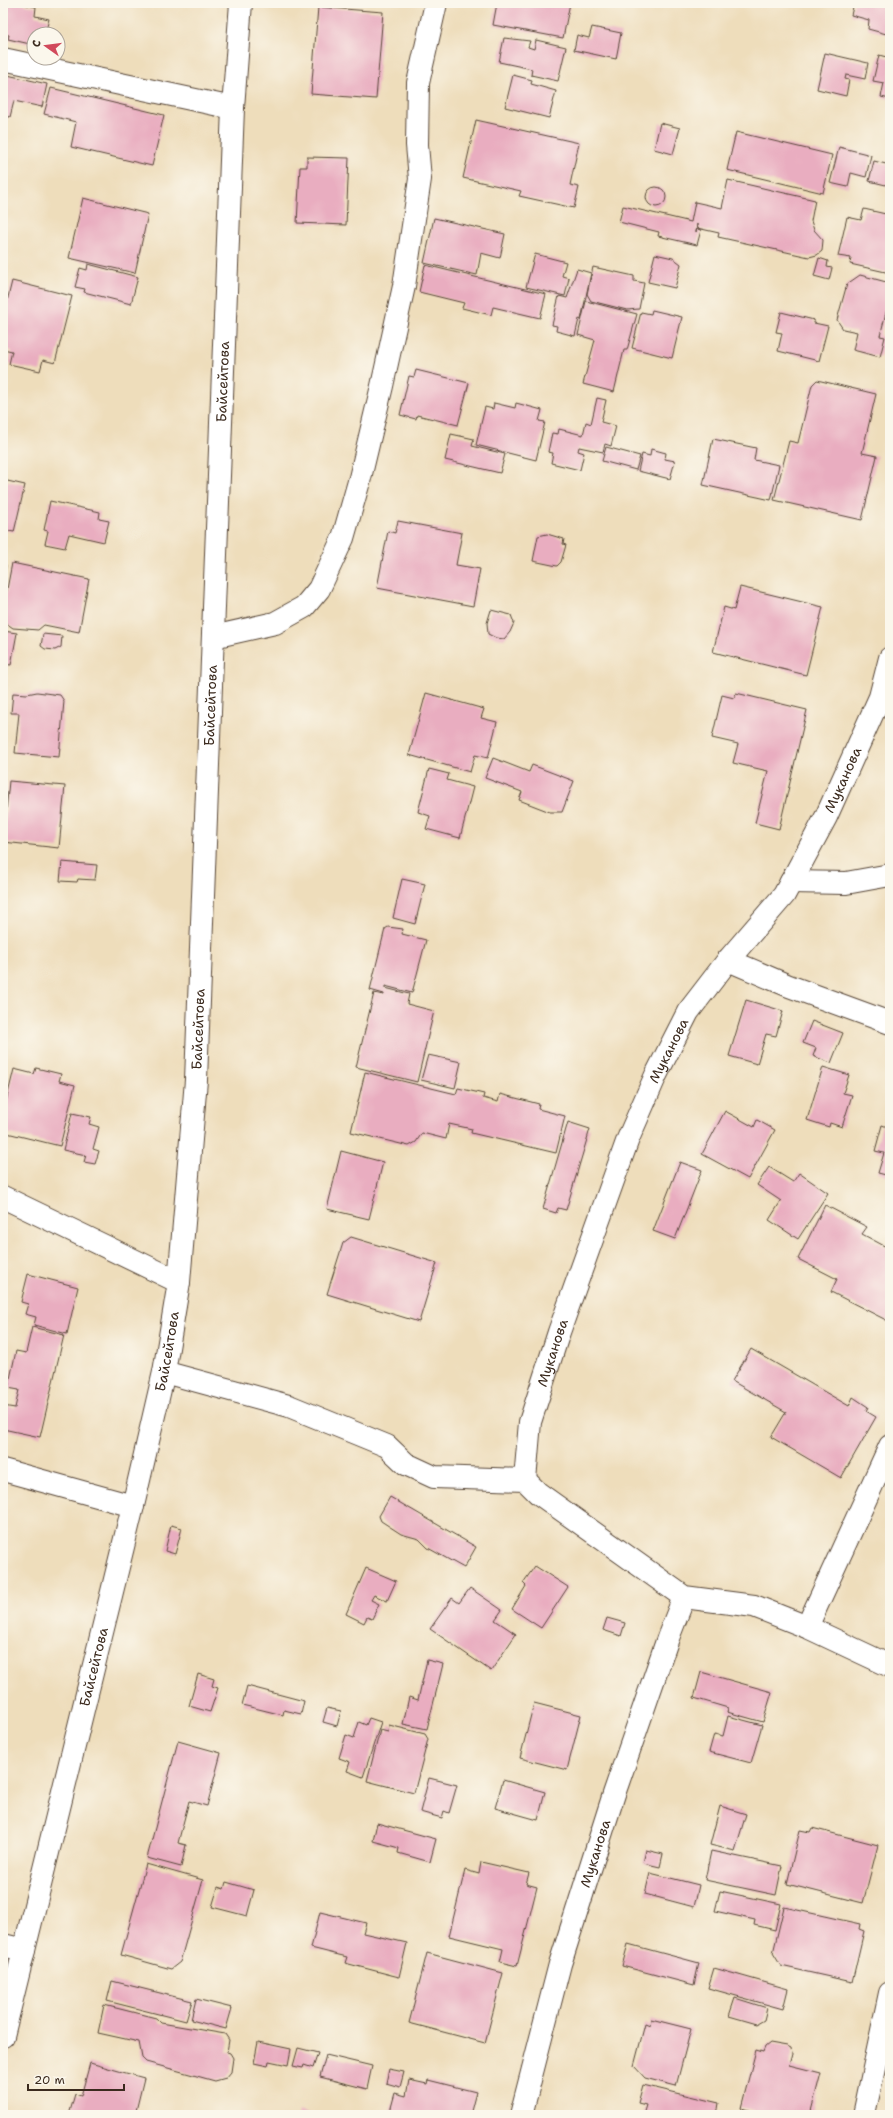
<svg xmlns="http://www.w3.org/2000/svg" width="893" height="2118" font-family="'Shantell Sans',sans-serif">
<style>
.building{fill:#e9adc0}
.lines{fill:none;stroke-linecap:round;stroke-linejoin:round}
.minor-casing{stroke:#564536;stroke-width:24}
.minor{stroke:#fff;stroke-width:22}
.labels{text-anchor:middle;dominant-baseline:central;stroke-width:3.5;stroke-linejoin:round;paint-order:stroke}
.street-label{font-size:14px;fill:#3b2a1e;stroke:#fbf7ec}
</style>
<rect width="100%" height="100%" fill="#fbf7ec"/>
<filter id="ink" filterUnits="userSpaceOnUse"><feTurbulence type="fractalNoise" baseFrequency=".025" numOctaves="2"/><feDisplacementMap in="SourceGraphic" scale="8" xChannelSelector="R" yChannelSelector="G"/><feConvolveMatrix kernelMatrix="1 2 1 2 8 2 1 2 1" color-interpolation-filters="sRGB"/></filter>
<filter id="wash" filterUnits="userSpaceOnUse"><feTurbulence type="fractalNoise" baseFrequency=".012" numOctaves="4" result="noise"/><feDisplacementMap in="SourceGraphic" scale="16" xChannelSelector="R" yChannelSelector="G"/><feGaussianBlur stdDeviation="0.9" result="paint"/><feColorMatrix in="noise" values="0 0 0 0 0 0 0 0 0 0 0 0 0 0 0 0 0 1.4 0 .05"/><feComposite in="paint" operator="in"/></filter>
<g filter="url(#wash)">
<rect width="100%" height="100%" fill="#edb"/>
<g id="blocks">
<!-- building -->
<path class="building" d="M3,3H19L36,7L35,16L49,19L45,34H34V43L30,42V44L8,39L9,35L3,34Z
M497,3H570L563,38L493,25Z
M854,3H890V35L868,29L869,20L851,15Z
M318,7L383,12L376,99L311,94Z
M592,27L621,33L616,59L574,50L577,35L589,38Z
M504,38L530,41L528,47L534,49L536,40L566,47L558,81L531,75L532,69L499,62Z
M825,53L868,63L865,79L846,75L845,79L849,80L846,96L817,89Z
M879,55L890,58V99L881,97L884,83L873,81Z
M3,74L47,84L42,107L14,101L10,117L4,116L3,119Z
M513,75L532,80L531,84L556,91L549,118L505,107Z
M51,88L164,115L152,166L71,147L76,122L44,114Z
M476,120L579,143L570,185L579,187L574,208L519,196L521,191L463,178Z
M660,123L680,128L673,154L654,149Z
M736,132L832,155L823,193L727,170Z
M839,147L871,155L866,177L851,173L848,187L830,183Z
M307,157L349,158L346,225L297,223L300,167H307Z
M874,161L890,165V186L869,181Z
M728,180L815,200L811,221L814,230L823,240L822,251L817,255L809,257L718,237L719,233L697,228V224L696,232L697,229L701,230L697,245L658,236L659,232L619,222L623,206L691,222L695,202L722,208Z
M646 197a10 10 0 1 1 20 0a10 10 0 1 1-20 0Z
M83,198L148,214L135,273L69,258Z
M864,209L890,215V273L850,264L851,258L838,256L847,217L861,220Z
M434,218L505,234L500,258L481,253L477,275L424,263Z
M535,254L566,262L562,276L569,278L565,296L526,287Z
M655,254L673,258L681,264L675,288L648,282Z
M819,258L828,261L827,267L832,268L829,280L814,276Z
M88,264L138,277L131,304L84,292L85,289L75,287L80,268L87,270Z
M425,265L546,294L540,318L493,307L491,315L462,308L464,303L419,292Z
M593,267L634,276V281L644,283L639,309L627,310L591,301L587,294Z
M577,269L591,273L581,320L579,319L575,336L556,331L557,326L552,325L559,296L567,298Z
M860,275L890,283V297L880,336L885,337L880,357L853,350L857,332L843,329L837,320L847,284Z
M12,281L72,296L55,363L43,360L40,371L9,364L12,351L3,349V318Z
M586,301L637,314L627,350H624L614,392L583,384L595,340L578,335Z
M652,310L682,317L672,358L632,348L641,312L651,314Z
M781,312L814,320V323L828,326L819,361L778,351L782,333L776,332Z
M416,370L469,383L458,425L417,415L416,419L400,415L409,376L414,377Z
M817,380L876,394L862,453L877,456L862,520L774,500L789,441L798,443L812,385Z
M597,398L606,400L601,422L616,426L611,446L605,444L603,452L579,447L578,451L584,453L580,470L551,463L553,453L548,452L552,433L558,434L559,429L583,435L586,422L591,424Z
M494,403L515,408L516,403L542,410L539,421L545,422L536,460L476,445L485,407L493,409Z
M451,434L474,439L472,446L505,454L500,473L445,460Z
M713,439L756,448L754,460L779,465L771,500L703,485Z
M606,447L640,456L636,470L602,461Z
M651,449L666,453L665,459L675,461L670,479L638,471L642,454L650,456Z
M3,480L25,485L14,532L3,530Z
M50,501L100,512L99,519L109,521L104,542L69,534L65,548L45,544L48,531L44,530Z
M398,521L462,533L456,565L480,569L473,606L377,588L388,531L395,533Z
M547,534L564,539L563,544L566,545L561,562L557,566L533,561L538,536Z
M12,563L89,579L79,632L44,625L38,630L13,628L3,621V610Z
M3,565H6L4,583H3Z
M740,587L823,607L806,675L713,652L724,607L734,610Z
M491,610L511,615L514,623L510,632L504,639L496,638L488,634L487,623Z
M3,631L17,633L11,665L3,664Z
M43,634L62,636L61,647L55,650L45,649L41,646Z
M37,692L60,695L64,701L59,757L15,753L19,713H11L13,693L27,694Z
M426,693L484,709L481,718L497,722L488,758L475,755L470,772L409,755Z
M736,693L807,710L779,829L755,823L768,771L733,763L738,744L712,738L722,695L734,698Z
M493,758L529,772L532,765L574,781L562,812H550L519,800L522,792L485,778Z
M429,769L449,774L447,780L473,787L460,838L426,829L430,816L418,812Z
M9,781L65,786L59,848L3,842Z
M62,862L97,865L95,880L78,879L77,882L60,881Z
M402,879L425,884L415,924L393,918Z
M388,927L403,929L402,934L426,940L412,993L385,986V988L409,994L407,1004L434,1011L417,1082L356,1067L374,993L384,995V994L370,990L385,929Z
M746,1000L783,1011L776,1036L766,1034L757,1064L729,1056Z
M812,1021L843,1033L831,1063L813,1056L816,1048L803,1043Z
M428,1055L461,1062L455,1088L421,1080Z
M823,1067L849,1075L843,1093L852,1095L842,1127L830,1123L829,1127L807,1120Z
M36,1068L61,1074L59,1081L75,1085L60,1146L3,1132V1114L14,1069L34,1074Z
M365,1072L456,1094L458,1088L484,1094L483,1098L498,1102L500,1094L539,1104L538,1109L565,1116L556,1153L471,1133L472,1129L449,1124L446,1139L422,1133L416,1142L409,1146L351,1132Z
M725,1111L754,1127L757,1120L775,1130L748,1179L702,1154Z
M72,1113L91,1117L89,1124L99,1127L93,1149L99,1151L95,1164L84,1162L86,1155L63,1150Z
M568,1122L590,1129L566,1210L558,1208L556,1213L543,1209Z
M882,1125L890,1128V1176L878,1173L884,1153L875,1151Z
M341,1151L383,1162L369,1219L327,1209Z
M680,1162L702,1170L675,1239L653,1231Z
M769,1167L793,1182L799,1173L828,1193L798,1239L769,1220L781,1201L757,1185Z
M825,1205L867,1227L862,1234L890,1249V1322L831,1292L837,1279L798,1259Z
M351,1237L437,1263L419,1322L327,1294L343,1243Z
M28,1274L78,1287L67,1334L34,1325L36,1317L25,1314L28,1304L21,1302Z
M32,1327L64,1335L40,1437L3,1429V1406L15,1408L19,1390L8,1388L16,1351L26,1353Z
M751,1349L849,1406L853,1397L868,1407L866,1411L876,1417L841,1478L771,1437L786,1412L732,1381Z
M390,1497L476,1547L464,1568L428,1548L419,1539L401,1534L381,1521L379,1516Z
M171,1525L182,1528L175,1554L165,1551Z
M535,1566L568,1587L541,1628L512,1609L526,1586L523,1583Z
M366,1568L396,1581L387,1601L374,1595L371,1600L379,1604L372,1619L367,1617L364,1623L346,1614Z
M470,1588L502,1610L495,1620L516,1634L491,1671L430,1629L452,1598L459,1603Z
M607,1618L625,1623L621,1636L603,1630Z
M427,1660L443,1664L427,1729L403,1724L409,1697L418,1700Z
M701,1672L772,1692L763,1722L727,1712L728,1708L694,1698Z
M198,1674L214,1679L212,1686L218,1688L210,1712L189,1706Z
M247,1686L304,1701L301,1714L284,1710L283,1715L242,1705Z
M534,1703L581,1715L567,1770L520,1758Z
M327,1708L341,1711L337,1726L323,1722Z
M728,1716L762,1725L751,1763L709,1752L714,1734L723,1736Z
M369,1718L381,1722L363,1777L347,1771L350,1762L339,1758L346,1735L354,1738L359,1722L366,1725Z
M389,1725L425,1734L428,1739L414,1793L367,1781L380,1730L388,1732Z
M178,1741L221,1753L207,1806L189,1801L178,1843L186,1845L181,1867L147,1858Z
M429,1778L457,1785L449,1813L444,1811L442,1818L420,1812Z
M503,1780L545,1792L538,1820L495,1808Z
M720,1806L746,1814L735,1851L710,1845Z
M377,1823L436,1839L430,1862L398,1853L399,1848L373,1841Z
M812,1828L878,1845L863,1903L787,1884L800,1830L810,1832Z
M646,1850L663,1854L660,1867L643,1863Z
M711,1851L782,1866L776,1895L705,1880Z
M481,1862L529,1873L526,1884L537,1887L517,1966L500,1962L503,1949L449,1936L465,1870L479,1874Z
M146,1864L203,1880L180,1962L171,1969L121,1955Z
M650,1873L699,1885L694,1907L645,1894Z
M226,1882L254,1890L247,1916L212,1907L218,1887L224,1889Z
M720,1891L781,1904L775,1930L754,1925L755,1920L715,1911Z
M784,1907L860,1924L859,1929L864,1931L852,1982L781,1966L773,1953Z
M320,1912L366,1923L363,1933L407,1943L399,1977L345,1963L347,1957L311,1948Z
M628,1944L699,1963L694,1985L622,1966Z
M427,1953L503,1973L485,2043L409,2023Z
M714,1968L788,1989L783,2009L708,1988Z
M112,1981L192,2001L186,2021L107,2001Z
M735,1998L767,2008L764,2020L757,2024L729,2016Z
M196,1999L232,2008L226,2029L191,2020Z
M104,2005L156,2018L161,2023L225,2034L229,2040L227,2052L230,2053L233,2058L231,2072L226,2078L215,2081L146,2062L142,2058L139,2042L98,2033Z
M651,2019L691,2029L676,2086L645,2078L634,2066L645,2024L650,2026Z
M258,2042L291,2049L288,2065L269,2061L268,2066L254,2063Z
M770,2043L787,2046L791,2048L792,2054L789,2065L821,2073L810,2115H768L741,2108L756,2050L763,2052L765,2047Z
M298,2048L318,2053L313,2068L304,2065L303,2068L293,2066Z
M326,2055L372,2066L367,2089L320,2077Z
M90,2063L144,2078L135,2115H69L75,2094L81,2096Z
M389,2069L404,2072L400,2087L386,2083Z
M409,2080L427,2084L428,2080L476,2092L470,2115H389L395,2093L406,2096Z
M643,2085L719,2103L717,2115H643L646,2105L638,2103Z
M299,2111L312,2115H298Z"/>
</g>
</g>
<g filter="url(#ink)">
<use href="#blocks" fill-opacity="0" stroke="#564536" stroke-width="1"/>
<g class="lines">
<!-- minor casing -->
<g class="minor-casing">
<g id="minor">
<path d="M3,59L233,108"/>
<path d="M213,637L275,623L304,607L319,589L343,538L360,478L382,386L404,286L420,179L417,145L418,83L436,3"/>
<path d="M791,882L846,883L890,875"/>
<path d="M728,960L789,986L890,1023"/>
<path d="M3,1197L179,1282"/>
<path d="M164,1372L289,1406L387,1446L406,1464L434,1477L525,1480L538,1493L684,1597L754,1606L807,1627L890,1666"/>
<path d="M3,1470L133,1506"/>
<path id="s1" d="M525,1480L530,1422L559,1332L628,1139L656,1075L688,1012L728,960L784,895L826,817L880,697L890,658"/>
<path d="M807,1627L890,1446"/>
<path d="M3,1945L24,1950"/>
<path id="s2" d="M3,2036L133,1506L164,1372L179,1282L196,1080L233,108L241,3"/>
<path id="s3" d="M521,2115L560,1964L614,1794L668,1638L684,1597"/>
<path d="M864,2115L890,1993"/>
</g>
</g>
<!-- minor -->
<use href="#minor" class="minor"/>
</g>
</g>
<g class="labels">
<!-- street labels -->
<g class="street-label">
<text stroke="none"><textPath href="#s2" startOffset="1676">Байсейтова</textPath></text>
<text stroke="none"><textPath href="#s2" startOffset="1352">Байсейтова</textPath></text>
<text stroke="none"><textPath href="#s1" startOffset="779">Муканова</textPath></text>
<text stroke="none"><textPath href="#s2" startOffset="1028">Байсейтова</textPath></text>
<text stroke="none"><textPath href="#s1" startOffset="455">Муканова</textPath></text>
<text stroke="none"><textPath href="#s2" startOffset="704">Байсейтова</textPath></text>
<text stroke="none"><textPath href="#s1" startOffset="131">Муканова</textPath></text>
<text stroke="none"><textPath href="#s2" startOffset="380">Байсейтова</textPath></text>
<text stroke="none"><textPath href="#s3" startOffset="272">Муканова</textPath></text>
</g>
</g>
<!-- margin -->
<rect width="893" height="2118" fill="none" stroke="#fbf7ec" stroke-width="16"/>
<!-- north arrow -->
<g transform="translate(46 46) rotate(284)"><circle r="19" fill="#fbf7ec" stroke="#aea59a"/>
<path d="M0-3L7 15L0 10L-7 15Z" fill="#d1495b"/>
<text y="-6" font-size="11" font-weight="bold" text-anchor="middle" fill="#3b2a1e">С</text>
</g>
<!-- scale -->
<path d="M28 2084v6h96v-6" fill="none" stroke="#3b2a1e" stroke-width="2"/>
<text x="34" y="2084" font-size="12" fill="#3b2a1e" stroke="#fbf7ec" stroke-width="3" paint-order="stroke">20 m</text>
</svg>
